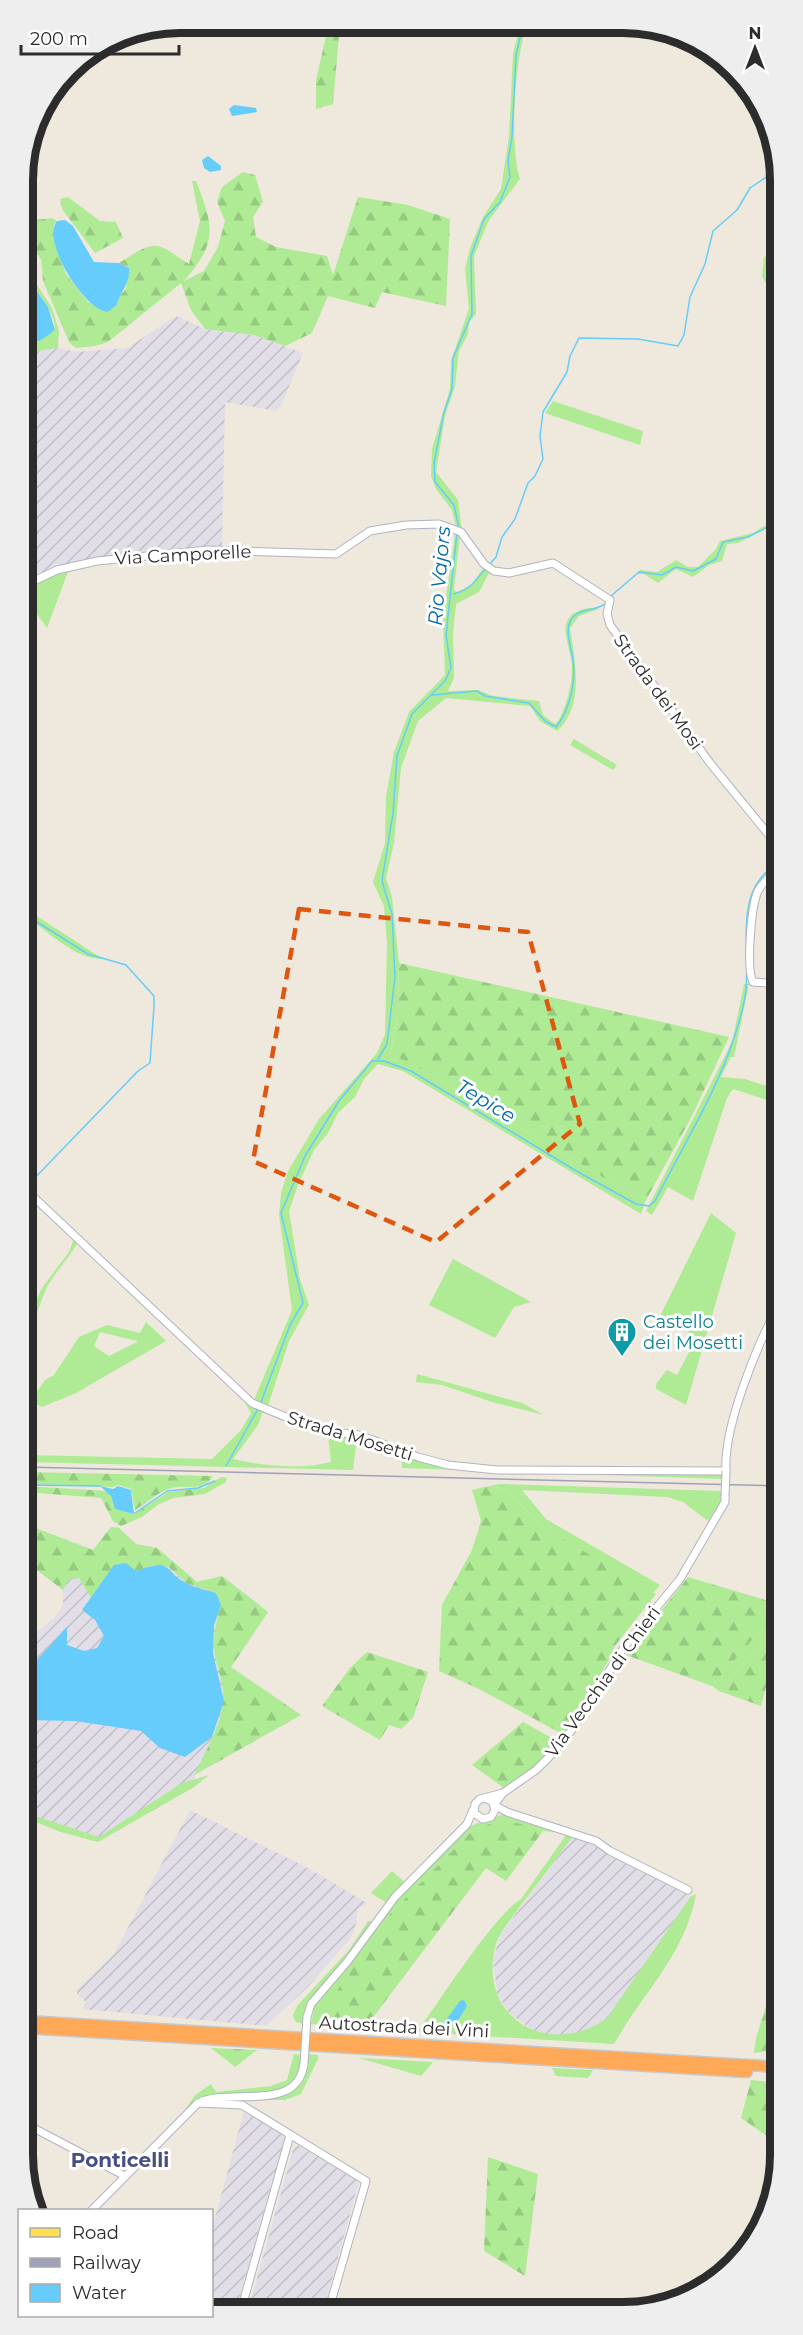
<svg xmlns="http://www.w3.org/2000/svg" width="803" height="2335" font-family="Montserrat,sans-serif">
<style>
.industrial{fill:url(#industrial-furrows)}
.grass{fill:#aeeb94;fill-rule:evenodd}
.forest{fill:url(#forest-firs)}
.water{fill:#66ccfb}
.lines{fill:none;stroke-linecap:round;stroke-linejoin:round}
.stream{stroke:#66ccfb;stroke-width:1.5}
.minor-casing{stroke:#b1b3c1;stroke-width:9}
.major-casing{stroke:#c8c8c8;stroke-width:11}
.highway-casing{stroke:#c8c8c8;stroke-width:13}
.minor{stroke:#fff;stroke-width:7}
.major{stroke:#ffdf52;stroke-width:9}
.highway{stroke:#ffa858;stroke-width:10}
.rail{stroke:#9fa1b8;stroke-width:1.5}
.minor-bridge-casing{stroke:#b1b3c1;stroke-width:9;stroke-linecap:butt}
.minor-bridge{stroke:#fff;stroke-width:7}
.marked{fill:none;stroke:#df570e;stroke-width:4.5;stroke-dasharray:12 8;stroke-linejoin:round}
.labels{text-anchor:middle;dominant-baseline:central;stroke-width:6;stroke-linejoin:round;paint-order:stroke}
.street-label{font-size:18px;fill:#2c2c2c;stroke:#fff}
.culture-label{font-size:18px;fill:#0d838f;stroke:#fff;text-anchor:start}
.water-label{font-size:20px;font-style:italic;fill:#0069ac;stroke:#fff}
.neighbourhood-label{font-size:20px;font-weight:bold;fill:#474f82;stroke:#fff}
.rim{fill:none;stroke:#2c2c2c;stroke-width:8}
</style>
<defs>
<pattern id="industrial-furrows" width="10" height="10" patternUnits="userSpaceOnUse" patternTransform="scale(1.5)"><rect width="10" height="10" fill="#e1dee7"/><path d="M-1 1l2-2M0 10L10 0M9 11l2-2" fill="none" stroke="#c1bfc6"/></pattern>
<pattern id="forest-firs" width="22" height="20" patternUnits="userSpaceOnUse" patternTransform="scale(1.5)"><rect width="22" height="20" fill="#aeeb94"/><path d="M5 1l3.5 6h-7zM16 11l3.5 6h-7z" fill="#96ca80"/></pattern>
</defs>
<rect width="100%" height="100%" fill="#efe8dd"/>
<!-- industrial -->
<path class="industrial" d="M176,316L205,329L254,335L303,353L280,408L276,411L225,402L222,546L78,562L23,585V353L58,348L76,352L127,348Z
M25,1524L93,1550L111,1527L119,1528L136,1544L157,1548L197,1582L222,1576L268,1612L231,1667L301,1715L195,1775L194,1787L98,1842L61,1832L28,1819L25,1817V1641L54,1618L63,1606V1590L25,1561Z
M190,1810L308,1868L367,1903L358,1910L355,1929L350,1939L307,1988L266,2026L82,2009L86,2002L77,1994V1990L114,1954Z
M573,1836L595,1844L691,1896L608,2018L578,2034L556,2036L535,2032L509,2013L497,1993L493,1960L500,1935Z
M244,2111L285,2137L236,2310H212V2229Z
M297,2145L359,2181L324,2309L248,2310L294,2147Z"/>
<!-- grass -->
<path class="grass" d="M520,25H527C515,56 509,147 520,179L489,220L474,256L476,314L469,322L468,334L459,351L455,386L445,416L436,472L458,500L462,531L456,528L452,510L436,489L431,476L432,449L450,389L451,361L469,308L465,269L470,248L483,217L501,189L509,136L513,54Z
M778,251V300L762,277L764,257Z
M48,307L52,308L59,331L58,348L23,353V340C38,346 43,337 55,330L54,321Z
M553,401L643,431L640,445L545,413Z
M774,524L778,526V532L767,528L738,543L727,544L722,561L709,565L693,577L676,569L658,583L644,574H637L640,570L657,572L676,560L688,567H698L716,549L720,541L753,533L764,526Z
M455,534L460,535L454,590L457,592L471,585L484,567L489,573L479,592L456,604L453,633L454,678L448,691L478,690L493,696L539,701L543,715L555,724L559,720C567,703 572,686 572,667C572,653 562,634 567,621C571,611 591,605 599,609L579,616L570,628C575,660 585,707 557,731L540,721L530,706L446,698L418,721L401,768L394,843L386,878L392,897L399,963L398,1015L390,1054L409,1062L645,1202L641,1214L403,1071L378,1064L364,1079L355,1097L338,1113L328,1133L314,1150L298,1185L289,1211L300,1279L309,1305L289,1341L268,1406L254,1400L292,1310L279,1215L281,1193L288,1171L319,1119L377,1053L385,1034L387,943L384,906L373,882L385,843L386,797L394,752L409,712L445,675L443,618Z
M69,569L47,628L23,594V589Z
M574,739L617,765L613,770L570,745Z
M29,911L103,959C76,960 50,933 28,918Z
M744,984H749L734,1057H731L721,1077L745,1079L779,1090V1104L733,1089L727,1098L693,1201L668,1187L652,1215L646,1211L727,1052L733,1038Z
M711,1213L736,1233L686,1405L656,1389V1384L667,1370L677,1375L697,1337L662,1318L661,1314Z
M74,1238L78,1242C70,1257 57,1270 48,1285C39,1302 37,1322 24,1337V1328L42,1288L69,1252Z
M453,1259L531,1302L514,1307L495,1338L429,1305Z
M146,1322L166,1341L76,1393L42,1407L33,1402L25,1404L31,1400L45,1380L54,1375L79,1337L107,1325L140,1333ZM100,1332L137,1341V1342L109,1356L94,1346Z
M417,1374L522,1403L544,1415L492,1402L442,1385L416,1382Z
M243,1399L263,1411L258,1425L233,1459C263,1466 302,1470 331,1462L328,1435L357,1437L353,1470L25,1462V1455L212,1459L241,1430L251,1413Z
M402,1453L442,1466L723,1473V1479L402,1468Z
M499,1484L722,1491L723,1499L708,1521L683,1502L667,1497L522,1490L546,1519L660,1585L653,1593L541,1526L507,1490L490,1486Z
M779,1609V1623L719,1691L712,1686Z
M209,1775L194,1787L98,1842L61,1832L28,1819L25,1824V1817H38L99,1837L182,1783Z
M501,1815H508L563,1833L543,1831L505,1819L474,1829L389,1915L317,2020L321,2025L311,2024L315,2005L345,1970L385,1913L466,1829L475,1824Z
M566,1835L573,1836C555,1860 537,1885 518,1909C511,1920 500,1931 496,1944C476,2017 548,2060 607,2018L691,1896L696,1894C686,1953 642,1994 614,2044L417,2032C438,2003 495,1914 521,1899Z
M392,1871L406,1883L387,1903L371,1893Z
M368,1921H371V1924L352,1952L312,2000L304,2024L296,2022L293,2016L297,2006L349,1950Z
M294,2054L302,2055C300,2074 296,2085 277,2092L201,2097L180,2117L195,2095L211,2084L216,2092L271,2086L287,2080Z
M309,2054L318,2055V2059L301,2094L285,2100H214C236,2099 291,2103 303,2081C307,2073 308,2063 309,2054Z
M359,2058L433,2062L421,2076Z
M552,2068L593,2070L588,2078L556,2076Z"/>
<!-- forest -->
<path class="forest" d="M329,23L340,24L333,104L316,109V80Z
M243,172L255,175L263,202L253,217L256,237L276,247L327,256L333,275L358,197L408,205L450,219L446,306L382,292L375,308L328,296L312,333L285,346L254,335L205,329L191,310L181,283L108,342L95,346L76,348L69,342L43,281L41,259L30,245L27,221L52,218L57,221L54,224L59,255L66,274L88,302L110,310L117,305L119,296L126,289L129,268L119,263C158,238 154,242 189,264L200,221L192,181H196C214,227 218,242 184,281L204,271L218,247L225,221L217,202L222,187Z
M68,197L100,221L116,222L123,238L95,253L62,209L60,199Z
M23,255L33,279L52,308L48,307L27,277L23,283Z
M399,963L729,1037L692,1116L645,1202L409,1062L390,1055L398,1015Z
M24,1195L36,1206L24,1246Z
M25,1473V1472L213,1476C203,1494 184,1483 168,1489C157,1493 146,1504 135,1510L131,1489L118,1485L113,1487L25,1484Z
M221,1477L227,1478L226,1482L205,1494L174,1498L159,1504L142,1517L121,1526L113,1521L101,1498L25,1492V1486L106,1491L111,1496L115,1509L134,1514L168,1492L204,1488Z
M489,1486L507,1490L541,1526L656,1594L614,1647L612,1655L564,1735L477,1688L439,1671L442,1605L472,1550L481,1521L472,1490Z
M25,1524L93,1550L111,1527L119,1528L136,1544L157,1548L197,1582L222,1576L268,1612L231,1667L301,1715L194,1775C205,1753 220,1727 223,1702C226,1683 213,1662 214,1642C214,1623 223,1610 216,1593L186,1583L169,1567L152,1565L136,1572L114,1565L91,1598L79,1578L68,1580L63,1590L25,1561Z
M688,1577L779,1604V1609L712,1686L626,1655Z
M779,1623V1640L761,1706L719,1691Z
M367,1652L428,1672L413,1718L401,1729L389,1725L380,1740L322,1706L350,1668Z
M523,1722L559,1742L534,1768L504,1788L472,1765Z
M505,1819L543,1831L506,1881L486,1868L365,2028L323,2026L316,2021L389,1915L474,1829Z
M776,1973L780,1982V2049L754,2053L756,2038Z
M211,2048L257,2050L235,2067Z
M751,2080L780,2083V2145L741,2118Z
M488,2157L538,2174L525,2276L484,2251Z"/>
<!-- water -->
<path class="water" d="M234,105L256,108L257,112L232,116L229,109Z
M208,156L221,166V170L210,172L204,168L202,160Z
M65,220L73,226L94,262L119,263L129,268C130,286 120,290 117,305L107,312C84,309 41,242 57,221Z
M27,277L48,307L55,330C43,338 39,346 23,340V283Z
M100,1486L113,1489L118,1486L131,1490L134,1514L115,1509L111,1496Z
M126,1563L136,1571C174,1557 162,1571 188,1584C196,1588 207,1590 216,1593L221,1605L214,1625L213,1653L224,1701L212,1737L185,1757L160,1748L141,1731L75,1721L26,1720L25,1718V1673L67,1627V1645L84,1651L97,1648L104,1636L95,1620L82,1610L114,1565Z
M464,2000L467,2006L455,2025L443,2024L460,2001Z"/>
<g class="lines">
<!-- stream -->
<path class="stream" d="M459,528L454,505L435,482L434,463L444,412L452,389L453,358L472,314L471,256L484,219L500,202L510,177L508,161L512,137L516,55L523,25
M489,565L496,557L502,537L515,519L528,483L535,476L543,459L540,436L543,412L567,372L570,356L579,338L638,339L678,346L684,335L690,297L705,264L713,231L737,210L750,188L777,170
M454,594C471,589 475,581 486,568
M611,596L639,572L662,575L676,567L693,571L716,559L723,542L748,537L770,526L778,528
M432,695L477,691L485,696L529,703L545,721L556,727C570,709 576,683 573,661C572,648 564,632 571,620C578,607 599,612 607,602
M378,1059L387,1044L395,977L392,914L382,881L393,813L397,756L412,714L445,681L451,668L446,635L457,533
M28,1185L138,1071L150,1063L154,1006V996L126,965L88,954L29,917
M260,1405L290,1325L303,1303L281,1213L305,1156L339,1101L372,1061H384L411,1071L573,1169L636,1204L649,1206L655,1201C688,1136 731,1070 745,997C753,954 730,889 778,864
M226,1466L258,1409
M25,1485L100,1486
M135,1513L167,1491L198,1488L215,1481"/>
<!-- minor casing -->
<g class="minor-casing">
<path id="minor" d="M23,586L57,570L97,561L208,550L336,554L370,531L406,525L439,524L461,532L484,564L494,571L509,573L553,563L610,600L607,614L610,625L710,763L778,846
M778,871C770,876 763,882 758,891C751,906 746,968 753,982L779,984
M24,1188L252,1403L317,1430L359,1435L418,1457L448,1465L497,1470L726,1471C723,1427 758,1343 779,1304
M484,1798L492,1801L495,1810L491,1817L483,1819L474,1813L475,1804L480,1799L503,1793
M688,1890L610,1851L596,1841L507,1812L494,1805L503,1793L536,1770L551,1755L571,1731L625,1646L680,1579L725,1502V1496
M307,2017L311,2004L347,1962L395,1897L467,1824L473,1810
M198,2103L242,2105L366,2181L329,2309
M26,2124L125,2176
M92,2210L198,2103C230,2087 297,2114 304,2064
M241,2310L290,2135"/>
</g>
<!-- major casing -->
<g class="major-casing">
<path id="major" d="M24,913V928"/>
</g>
<!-- highway casing -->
<g class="highway-casing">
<path id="highway" d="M25,2021L780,2067
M25,2028L747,2072"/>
</g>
<!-- minor -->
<use href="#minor" class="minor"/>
<!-- major -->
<use href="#major" class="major"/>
<!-- highway -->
<use href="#highway" class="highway"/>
<!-- rail -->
<path class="rail" d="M25,1467L779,1486"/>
<!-- minor-bridge casing -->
<g class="minor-bridge-casing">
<path id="minor-bridge" d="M725,1496L726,1471
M304,2064L307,2017"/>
</g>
<!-- minor-bridge -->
<use href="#minor-bridge" class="minor-bridge"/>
</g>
<!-- marked area -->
<path class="marked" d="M299,909L528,932L580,1124L436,1242L253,1161Z"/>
<!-- icons -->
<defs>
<g id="building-pin" transform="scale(1.5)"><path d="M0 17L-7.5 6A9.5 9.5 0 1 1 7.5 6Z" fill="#0f9aa8" stroke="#fff"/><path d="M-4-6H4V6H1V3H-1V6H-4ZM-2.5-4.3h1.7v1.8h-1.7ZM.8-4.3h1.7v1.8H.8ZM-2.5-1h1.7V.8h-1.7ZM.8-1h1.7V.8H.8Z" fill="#fff"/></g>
</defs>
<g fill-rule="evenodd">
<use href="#building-pin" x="622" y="1332"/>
</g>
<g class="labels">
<!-- street labels -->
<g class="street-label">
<text transform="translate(183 555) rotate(-3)">Via Camporelle</text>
<text transform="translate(658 692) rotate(54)">Strada dei Mosi</text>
<text transform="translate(350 1436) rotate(17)">Strada Mosetti</text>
<text transform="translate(603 1682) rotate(-54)">Via Vecchia di Chieri</text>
<text transform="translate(404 2027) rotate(3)">Autostrada dei Vini</text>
</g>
<!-- culture labels -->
<g class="culture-label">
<text x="643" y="1322">Castello<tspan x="643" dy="21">dei Mosetti</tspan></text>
</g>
<!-- water labels -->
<g class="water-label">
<text transform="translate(439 576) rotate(-85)">Rio Vajors</text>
<text transform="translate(486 1101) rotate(31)">Tepice</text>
</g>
<!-- neighbourhood labels -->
<g class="neighbourhood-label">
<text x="120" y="2160">Ponticelli</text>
</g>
</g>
<!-- crop -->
<path d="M0 0H803V2335H0ZM180 33H623A147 147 0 0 1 770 180V2155A147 147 0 0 1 623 2302H180A147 147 0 0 1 33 2155V180A147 147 0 0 1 180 33Z" fill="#eee" fill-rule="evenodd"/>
<path class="rim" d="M180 33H623A147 147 0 0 1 770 180V2155A147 147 0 0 1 623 2302H180A147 147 0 0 1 33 2155V180A147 147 0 0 1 180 33Z"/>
<!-- legend -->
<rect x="18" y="2209" width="195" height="108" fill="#ffffff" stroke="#ababab" stroke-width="1.5"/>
<rect x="30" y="2228" width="30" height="9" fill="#ffdf52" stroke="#ababab" stroke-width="1.5"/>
<text x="72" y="2239" font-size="18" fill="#2c2c2c">Road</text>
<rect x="30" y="2258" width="30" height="9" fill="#9fa1b8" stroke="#ababab" stroke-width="1.5"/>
<text x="72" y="2269" font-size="18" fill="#2c2c2c">Railway</text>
<rect x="30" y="2284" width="30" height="18" fill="#66ccfb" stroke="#ababab" stroke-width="1.5"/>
<text x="72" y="2299" font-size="18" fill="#2c2c2c">Water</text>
<!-- north arrow -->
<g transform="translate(755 48)" stroke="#ffffff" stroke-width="4.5" paint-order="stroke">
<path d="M0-4.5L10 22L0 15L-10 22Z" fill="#2c2c2c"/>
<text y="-9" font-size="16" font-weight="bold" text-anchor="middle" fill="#2c2c2c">N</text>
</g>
<!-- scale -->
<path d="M21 45v9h158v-9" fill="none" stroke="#2c2c2c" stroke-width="3"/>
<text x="30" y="45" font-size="18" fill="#2c2c2c" stroke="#ffffff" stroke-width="4.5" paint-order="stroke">200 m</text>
</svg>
